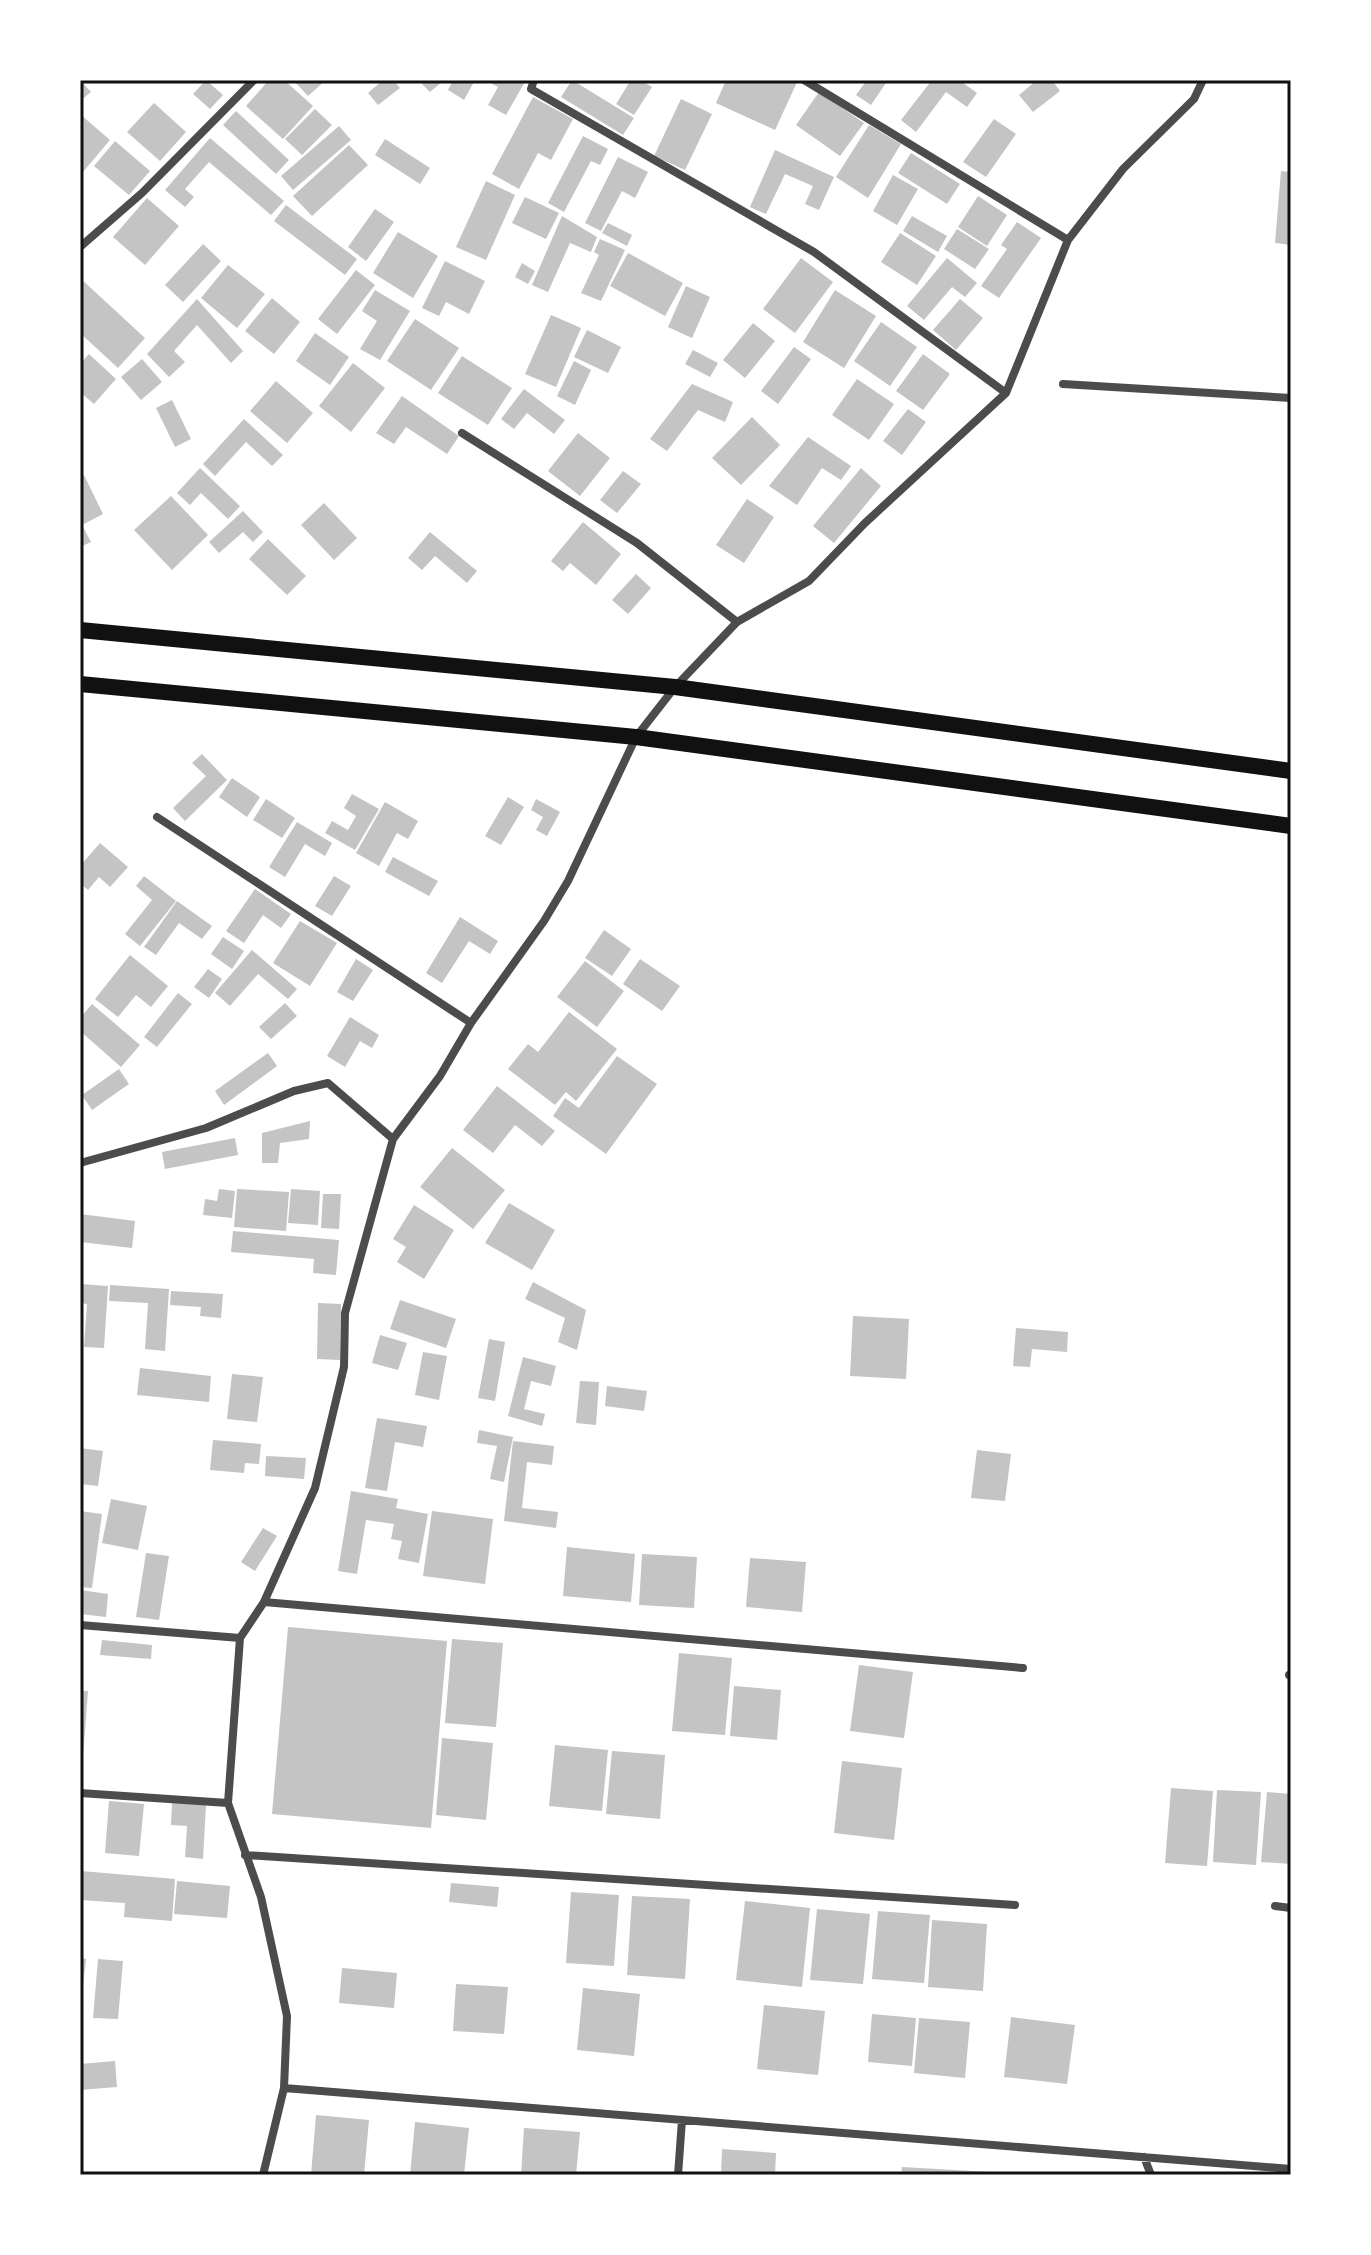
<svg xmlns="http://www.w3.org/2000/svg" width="1371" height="2255" font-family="Ubuntu,sans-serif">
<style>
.building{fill:#c4c4c4}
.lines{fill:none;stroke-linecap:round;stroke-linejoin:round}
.minor{stroke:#4c4c4c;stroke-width:8}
.secondary{stroke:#111;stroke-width:16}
.neatline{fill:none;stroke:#111;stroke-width:3}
</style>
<rect width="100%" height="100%" fill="#fff"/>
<!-- building -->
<path class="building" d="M80,80L91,92L80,101Z
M206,80L223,95L210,109L193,94Z
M269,80H284L313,106L283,139L246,106Z
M293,80H326L308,96Z
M383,80H393L400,88L378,105L368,93Z
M418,80H440L442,82L430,92Z
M453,80H475L464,100L448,90Z
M485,80H526L506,115L488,105L498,87Z
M572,80L634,118L623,135L561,97Z
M631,80H640L652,87L634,115L616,104Z
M726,80H798L775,130L716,103Z
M867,80H888L871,105L856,95Z
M932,80H959L977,93L967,107L946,92L916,132L901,120Z
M1037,80H1052L1060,91L1033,112L1019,95Z
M819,92L864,123L840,156L796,125Z
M533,97L573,119L551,160L538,153L519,189L492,174Z
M681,99L712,114L685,170L654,156Z
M154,103L186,132L160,161L127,132Z
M315,109L332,125L302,155L285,139Z
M236,111L289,160L276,174L223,125Z
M80,114L110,140L83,172L80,170Z
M994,119L1016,134L986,177L963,162Z
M869,125L901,144L868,198L836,177Z
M339,126L351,140L293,190L281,176Z
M583,136L608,149L600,165L591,161L564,212L548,203Z
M210,138L284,201L271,215L209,162L185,189L194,197L185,207L165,190Z
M385,139L430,168L420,184L375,155Z
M115,141L150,171L129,195L94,166Z
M349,145L368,165L312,216L293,196Z
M775,150L834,177L819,210L805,204L813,186L785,174L766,214L750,207Z
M911,153L960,184L947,204L898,173Z
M618,157L648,172L635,198L622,191L601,231L585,223Z
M1281,171L1291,172V245L1275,243Z
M893,175L918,189L897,225L873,211Z
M486,181L515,195L486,260L456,247Z
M978,196L1007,215L987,246L958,227Z
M525,197L559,213L546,239L512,223Z
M147,198L179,226L145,265L113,237Z
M286,205L357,259L345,275L274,221Z
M375,209L394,222L366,261L348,247Z
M562,216L597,237L591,252L570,243L548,292L532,285Z
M912,216L947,236L938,252L903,231Z
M1017,222L1041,238L999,298L981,286L1007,249L1001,245Z
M608,223L632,235L627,246L602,233Z
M957,229L989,249L975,269L944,249Z
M398,232L438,256L413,298L373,273Z
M900,233L936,256L917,285L881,262Z
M600,239L625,250L601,301L581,293L599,255L594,252Z
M203,244L221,261L183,302L165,285Z
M628,253L683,283L665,316L610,286Z
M801,258L833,282L795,333L763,309Z
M947,258L977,283L965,297L952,287L924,320L907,306Z
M445,261L485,281L469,314L446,302L439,316L422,308Z
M522,263L535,271L528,284L515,277Z
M228,265L265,294L237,328L201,298Z
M356,270L375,285L337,334L318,319Z
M80,278L145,338L118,368L80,333Z
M686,286L710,297L692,338L668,327Z
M375,290L410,311L380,360L360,349L377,321L362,311Z
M835,290L876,316L844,368L803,342Z
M272,298L300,322L274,354L245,331Z
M197,299L243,351L231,363L197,325L174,351L185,362L169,377L147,354Z
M960,299L983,318L956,350L933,330Z
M551,315L581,328L556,387L525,374Z
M415,319L459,348L431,390L387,361Z
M881,322L917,347L890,386L854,361Z
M753,323L775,341L745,378L723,360Z
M587,330L621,347L608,373L574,357Z
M315,333L349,357L330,385L296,361Z
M794,347L811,359L778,404L761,391Z
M693,350L718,363L710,377L685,364Z
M89,354L116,379L94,404L80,392V364Z
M923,354L950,374L923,410L896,391Z
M462,356L512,388L488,425L438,393Z
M142,359L162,382L141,400L121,377Z
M574,361L591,370L575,405L557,396Z
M353,363L385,388L351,432L319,406Z
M857,379L894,404L869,440L832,415Z
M276,381L313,413L287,443L250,411Z
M692,384L733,402L725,422L698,410L667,451L650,439Z
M524,389L565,420L554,434L527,413L514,429L501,419Z
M402,396L459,436L447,454L406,427L394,444L376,433Z
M172,400L191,439L175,447L156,408Z
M908,409L926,422L902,455L883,441Z
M752,417L780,445L741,485L712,458Z
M244,419L283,455L272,466L246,442L215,476L203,464Z
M578,433L610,458L580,496L548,471Z
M808,437L851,466L841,480L822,468L797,505L769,486Z
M200,468L240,506L228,519L201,493L190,505L177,493Z
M861,468L881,486L834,543L813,526Z
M623,471L641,484L617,513L600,500Z
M84,475L103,514L82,525L91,542L80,547V477Z
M171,496L208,535L172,570L134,530Z
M747,499L774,517L744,563L716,545Z
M324,503L357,538L334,560L301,525Z
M243,511L263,532L253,542L243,532L219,553L209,542Z
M583,522L621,554L596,585L570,563L563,571L551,561Z
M430,532L477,571L467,583L435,556L422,570L408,558Z
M268,539L306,576L287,595L249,559Z
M636,574L651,588L628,614L612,600Z
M202,754L227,780L185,821L173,808L206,776L192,763Z
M232,778L260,797L247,817L219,797Z
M352,794L379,809L355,850L325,833L332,821L348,830L356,816L344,808Z
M508,797L524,807L501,845L485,836Z
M266,799L295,818L282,838L253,820Z
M536,799L560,812L547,836L536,830L543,817L531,810Z
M385,802L418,821L408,839L397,833L379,866L356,853Z
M297,822L332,843L325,856L305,844L285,877L269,867Z
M100,843L128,867L110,887L99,877L88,890L80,883V866Z
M393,857L438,881L429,896L385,872Z
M144,876L176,901L140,946L125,934L152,900L136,886Z
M334,876L351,886L332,916L315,906Z
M255,889L291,914L281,928L263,915L244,943L226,931Z
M177,901L212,926L202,939L179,923L156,955L144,947Z
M460,917L498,941L490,954L469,941L442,983L426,973Z
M300,921L337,943L310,986L273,963Z
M604,930L631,949L612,976L585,958Z
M223,937L244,951L232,969L211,954Z
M252,950L297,989L288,999L258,974L230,1006L215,993Z
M130,955L168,986L151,1007L136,995L118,1017L95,999Z
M356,959L373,970L353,1001L337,992Z
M640,959L680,986L662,1011L623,984Z
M585,961L624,991L597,1027L557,997Z
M208,969L222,979L209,998L194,987Z
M178,993L192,1004L157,1047L144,1037Z
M285,1003L297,1016L271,1039L259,1027Z
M92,1004L140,1045L121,1067L80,1031V1018Z
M569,1012L617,1049L576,1101L566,1092L555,1105L508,1069L528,1044L538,1052Z
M350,1017L379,1035L372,1048L360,1041L345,1067L327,1056Z
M268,1053L277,1066L224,1105L215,1091Z
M617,1056L657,1084L606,1154L553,1116L565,1098L579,1108Z
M119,1069L129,1084L92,1110L82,1095Z
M497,1086L555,1131L542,1146L515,1125L493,1153L463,1130Z
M310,1121L309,1139L280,1143L278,1163H262V1133Z
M235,1138L238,1155L165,1169L162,1152Z
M452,1148L505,1190L473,1229L420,1187Z
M219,1189L235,1191L232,1218L203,1215L205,1199L217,1201Z
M237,1189L289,1192L286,1231L234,1227Z
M291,1189L320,1191L318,1225L288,1223Z
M323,1194H341L339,1229L321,1228Z
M509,1203L555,1230L532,1270L485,1243Z
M414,1205L454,1230L424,1279L397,1262L406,1247L393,1239Z
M80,1214L135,1221L132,1248L80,1242Z
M233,1231L339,1240L336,1275L313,1273L314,1259L231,1252Z
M533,1282L586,1310L577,1350L558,1342L565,1318L525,1299Z
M80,1284L108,1286L104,1348L84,1347L87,1304L80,1303Z
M110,1285L169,1289L165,1351L145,1349L148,1303L109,1301Z
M171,1291L223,1294L221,1318L200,1316L201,1307L170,1305Z
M400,1300L456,1319L446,1348L390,1329Z
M318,1303L341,1304L340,1360L317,1359Z
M853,1316L909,1319L906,1379L850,1376Z
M1016,1328L1068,1332L1067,1352L1032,1349L1030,1367L1013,1366Z
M380,1335L407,1343L398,1370L372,1363Z
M489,1339L505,1342L495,1401L478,1398Z
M423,1352L447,1356L439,1400L415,1395Z
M523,1357L556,1366L551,1386L531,1381L524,1409L545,1414L542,1426L508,1416Z
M140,1368L211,1376L209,1402L137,1395Z
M232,1374L263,1377L257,1422L227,1419Z
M580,1381L599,1382L596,1425L576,1423Z
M607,1386L647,1391L644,1411L605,1406Z
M377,1418L427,1426L423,1447L395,1442L387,1491L365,1488Z
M479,1430L513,1437L504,1482L490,1479L497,1446L477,1443Z
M213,1440L261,1444L259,1464L245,1463L244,1473L210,1470Z
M513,1441L554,1446L552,1465L527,1462L522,1508L558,1512L556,1528L504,1521Z
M80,1448L103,1451L98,1486L80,1484Z
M977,1450L1011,1454L1005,1501L971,1498Z
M266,1456L306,1458L304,1479L265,1476Z
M351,1491L398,1499L396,1508L428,1514L419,1563L398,1559L402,1541L391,1539L394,1524L366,1520L357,1574L338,1571Z
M111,1499L147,1506L138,1550L102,1543Z
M80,1511L102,1514L92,1588L80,1587Z
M432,1511L493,1519L485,1584L423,1576Z
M263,1528L277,1536L255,1571L241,1562Z
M567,1547L635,1554L631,1602L563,1596Z
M146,1553L169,1556L159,1620L136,1617Z
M642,1554L697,1557L694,1608L639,1605Z
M750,1558L806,1562L802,1612L746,1607Z
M80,1590L108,1594L106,1617L80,1614Z
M288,1627L447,1641L431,1828L272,1814Z
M452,1639L503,1643L496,1727L445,1723Z
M102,1640L152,1645L151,1659L100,1655Z
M679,1653L732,1658L725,1735L672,1731Z
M859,1665L913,1672L904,1738L850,1731Z
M734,1686L781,1690L777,1740L730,1736Z
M80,1691H88L83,1756H80Z
M442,1738L493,1743L486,1820L436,1815Z
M555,1745L608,1750L602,1811L549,1806Z
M612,1751L665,1755L660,1819L606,1814Z
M842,1761L902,1768L894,1840L834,1833Z
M1171,1788L1213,1791L1207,1866L1165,1863Z
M1217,1790L1261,1792L1256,1865L1213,1862Z
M1267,1792L1291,1794V1864L1261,1862Z
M109,1801L144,1804L139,1856L105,1853Z
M172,1803L206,1805L203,1859L185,1857L187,1826L171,1825Z
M81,1871L175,1879L172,1921L124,1917L125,1903L80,1900Z
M177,1881L230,1886L227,1918L174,1914Z
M451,1883L499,1887L497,1907L449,1902Z
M571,1892L619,1895L614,1966L566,1963Z
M632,1896L690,1899L685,1979L627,1975Z
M745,1901L810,1908L802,1987L736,1980Z
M817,1909L870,1914L863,1984L810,1980Z
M878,1911L930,1915L924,1983L872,1979Z
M932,1920L987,1924L983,1991L928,1987Z
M80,1958L86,1959L83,1985H80Z
M98,1959L123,1961L118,2019L93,2018Z
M342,1968L397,1973L394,2008L339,2003Z
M456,1984L508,1987L504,2034L453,2031Z
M583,1988L640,1994L634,2056L577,2050Z
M764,2005L825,2011L818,2075L757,2069Z
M872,2014L916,2018L912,2066L868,2062Z
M1011,2017L1075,2025L1067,2084L1004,2077Z
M919,2018L970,2022L965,2078L914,2073Z
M115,2061L117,2087L80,2090V2064Z
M316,2115L369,2120L364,2175H311Z
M415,2122L469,2128L464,2175H410Z
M524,2128L580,2132L576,2175H521Z
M722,2149L776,2153L775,2175H721Z
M902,2167L1008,2173V2175H901Z"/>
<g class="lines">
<!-- minor -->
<path class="minor" d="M534,80L531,89L814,252L1006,393
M804,80L1068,240
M80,247L142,193L254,80
M1063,384L1291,398
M462,433L637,543L737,622
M157,817L471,1023
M80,1163L206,1128L294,1091L328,1083L393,1139
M264,1602L1023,1668
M80,1625L240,1638
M1289,1675H1291
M80,1793L228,1803
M245,1855L1015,1905
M1275,1906L1291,1908
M284,2088L1291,2169
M1144,2157L1151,2175
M263,2175L284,2088L287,2016L261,1897L228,1803L240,1638L264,1602L315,1488L344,1367L345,1313L393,1139L440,1076L471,1023L544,921L568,881L636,737L675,687L737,622L809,581L865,523L1006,393L1068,240L1123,169L1194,99L1203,80
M678,2175L682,2120"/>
<!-- secondary -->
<path class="secondary" d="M80,630L675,687L1291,771
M80,684L636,737L1291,826"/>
</g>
<!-- border -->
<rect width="1371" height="2255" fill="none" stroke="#ffffff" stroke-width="164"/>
<rect x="82" y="82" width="1207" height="2091" class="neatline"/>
</svg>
